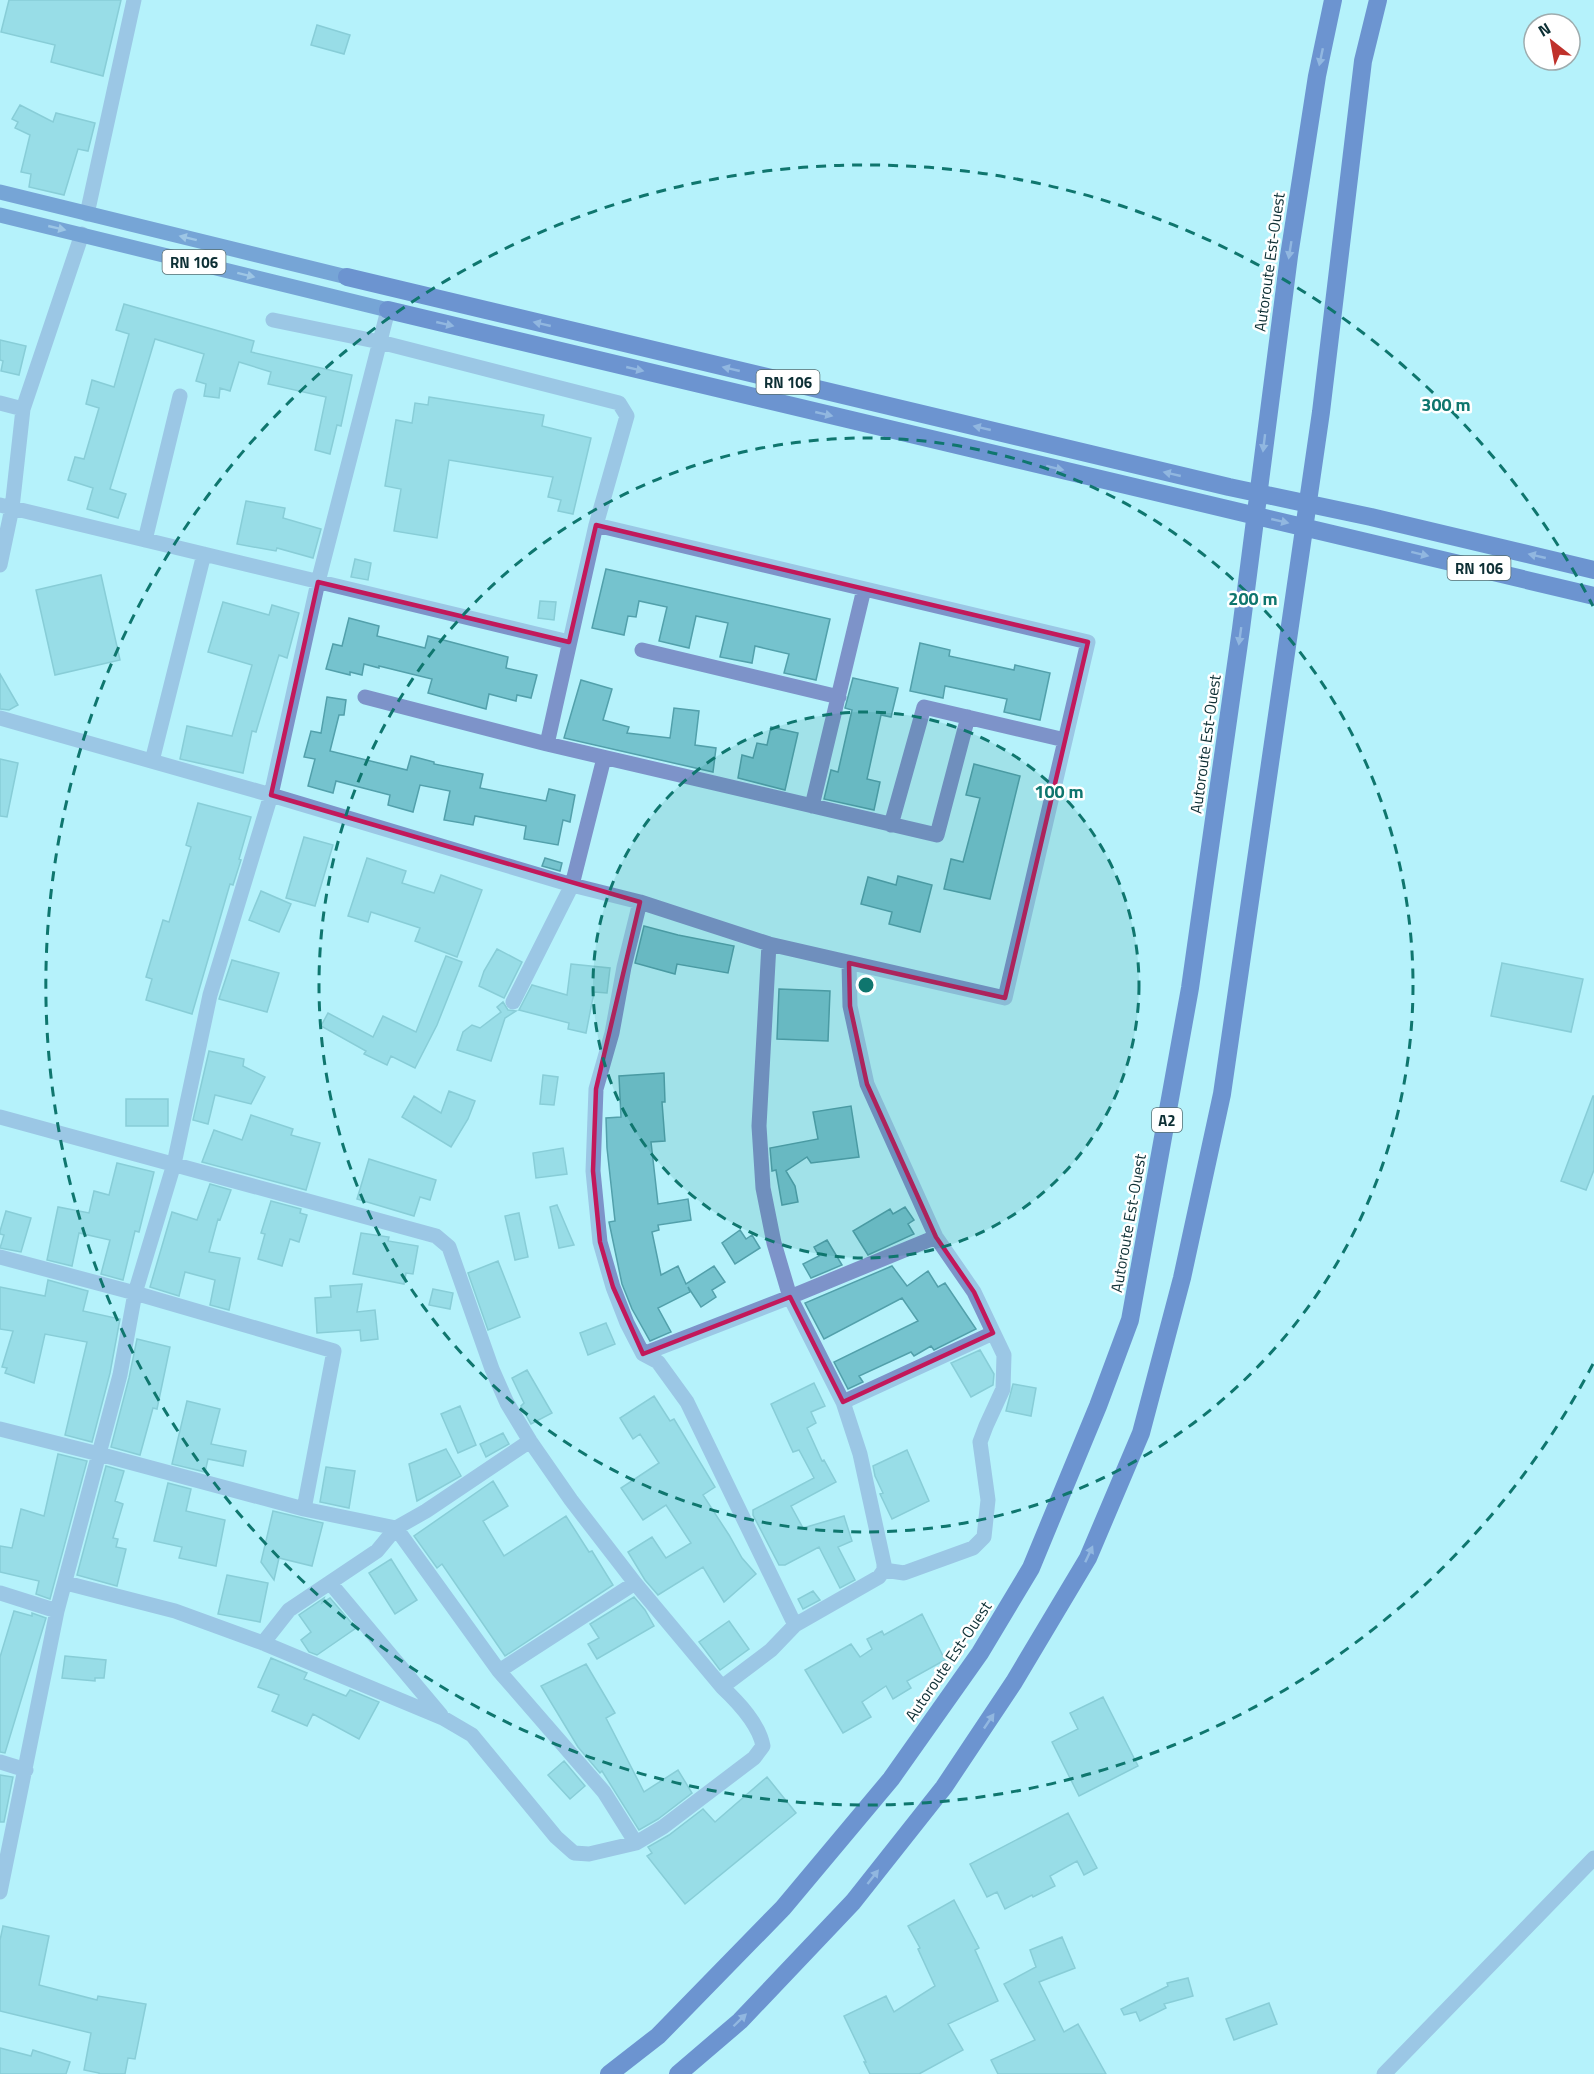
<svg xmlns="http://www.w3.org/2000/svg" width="1594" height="2074" font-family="'Titillium Web',sans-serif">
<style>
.building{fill:#75c3ce;stroke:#52a0ab;stroke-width:1.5}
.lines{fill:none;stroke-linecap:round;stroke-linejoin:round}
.street{stroke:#7d93c9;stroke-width:15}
.primary{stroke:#2c47a9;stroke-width:15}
.highway{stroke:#15239c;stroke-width:18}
.oneway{fill:#6770bf}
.oneway2{fill:#8091cb}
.marked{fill:none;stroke:#c2185b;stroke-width:4.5;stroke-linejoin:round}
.ring{fill:none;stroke:#0f766e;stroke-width:3;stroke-dasharray:10 8}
.labels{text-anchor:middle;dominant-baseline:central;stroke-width:5;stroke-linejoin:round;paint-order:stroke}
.shield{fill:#fff;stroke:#566d71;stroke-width:1.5}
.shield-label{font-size:15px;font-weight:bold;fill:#0d2f34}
.street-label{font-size:16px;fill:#0d2f34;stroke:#fff}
.centre{fill:#0f766e;stroke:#fff;stroke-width:3}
.ring-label{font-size:18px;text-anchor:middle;font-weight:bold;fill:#0f766e;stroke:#fff;stroke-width:5;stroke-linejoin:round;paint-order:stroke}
</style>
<rect width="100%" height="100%" fill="#b5f2fb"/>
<!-- building -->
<path class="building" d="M9,0H121L103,76L51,62L55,45L1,32Z
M317,25L350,35L344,54L311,45Z
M20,105L53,122L56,113L95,123L88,151L78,149L64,195L29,187L31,174L21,172L30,135L15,128L18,122L12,119Z
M124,304L254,341L251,352L352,375L341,426L337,425L330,454L315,450L326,397L268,384L271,372L239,362L230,391L220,388L219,398L204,396L206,384L196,381L204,354L155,339L110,489L126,494L118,518L87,509L93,488L68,480L75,457L84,459L99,408L86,404L92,380L114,387L129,334L116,330Z
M0,340L26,346L19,375L1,371L3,361L0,360Z
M429,397L544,415L542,426L591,438L573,514L558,511L561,500L548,497L553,477L449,460L437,538L394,531L401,489L385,486L396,420L412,423L415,403L428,405Z
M246,501L285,508L283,518L321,529L313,558L277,548L276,551L237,544Z
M355,559L371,563L368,580L351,577Z
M606,569L830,619L816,680L784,673L789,654L755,646L752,663L720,657L728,623L696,616L689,648L659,641L667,607L639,601L636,617L628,616L624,635L592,628Z
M101,575L120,660L55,675L36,590Z
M540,601L556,602L554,620L538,618Z
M223,602L269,615L272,605L299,613L287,658L279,655L256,732L252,731L243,773L180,759L187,726L232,736L252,665L208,652Z
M349,618L379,626L377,636L425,648L428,636L508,657L506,668L537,675L531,698L517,695L516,701L489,694L486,709L428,693L432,679L379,666V668L364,664L362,675L350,672V675L326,669L333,644L342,646Z
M920,643L950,650L949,656L1014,670L1015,665L1050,673L1040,720L1004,712L1007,699L945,686L943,698L910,691Z
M0,674L18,705L9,710L0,709Z
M853,678L898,688L891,717L881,715L867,779L880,782L874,810L824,799L831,770L838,772L852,710L845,708Z
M581,680L612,689L603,720L629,727L627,733L670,738L674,708L699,711L695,745L716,748L713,772L564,738Z
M327,697L346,700L344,715H339L330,751L407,770L411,756L434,762V764L483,774L480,788L546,801L549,789L575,795L570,822L563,820L558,845L524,839L526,826L475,816L473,825L444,820L450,791L420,785L413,812L388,805L390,795L336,781L333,793L308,786L315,759L304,757L311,731L321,733Z
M771,727L798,733L785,790L738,778L742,755L753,758L757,743L767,745Z
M0,759L18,763L7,817L0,816Z
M974,764L1020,776L990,899L944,889L951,859L963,862L980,798L966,795Z
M198,803L251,817L239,859L241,860L233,885L230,884L192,1014L146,1000L152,979L146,977L163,920L169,922L191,847L186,845Z
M304,837L333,845L315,906L286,898Z
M367,858L406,871L402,883L434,893L441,875L482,890L457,957L415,941L420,928L371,912L368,922L348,916Z
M545,858L562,863L560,871L542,866Z
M898,876L932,885L920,932L889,924L892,912L861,904L868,877L896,885Z
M261,891L291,904L279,932L249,920Z
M644,926L678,935L734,946L728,973L677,964L675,974L635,963Z
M497,949L522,962L504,998L479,986L484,971Z
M446,956L462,962L437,1025L415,1068L391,1056L387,1065L364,1054L366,1051L321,1026L328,1013L373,1037L383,1016L416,1032Z
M232,960L279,973L267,1012L219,999Z
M1502,963L1583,979L1571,1032L1491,1016Z
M571,964L610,968L607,993L594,992L586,1033L568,1029L569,1023L519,1010L532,985L567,995Z
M779,989L830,991L828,1041L777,1039Z
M503,1002L508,1010L516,1011L505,1018L491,1061L457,1050L463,1032L472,1025L480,1028L501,1012L497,1007Z
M209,1051L244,1059L243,1066L265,1077L251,1104L215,1095L208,1124L193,1120Z
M664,1073L665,1102H662L665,1141L651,1142L658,1204L688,1199L691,1220L658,1225L659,1230L652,1232L661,1275L678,1266L686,1284L714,1266L725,1282L712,1290L716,1297L701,1307L688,1287L690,1292L658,1308L671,1332L650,1341L632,1309L622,1284L609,1222L615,1221L607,1148L606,1118L621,1117L619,1076Z
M543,1075L558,1077L554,1105L540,1104Z
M449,1091L475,1101L468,1119L451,1147L402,1117L414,1096L441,1113Z
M1593,1096H1594V1170L1586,1190L1561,1181Z
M126,1099H168V1126H126Z
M851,1106L859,1157L811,1163L807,1157L786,1171L795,1186L798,1202L782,1205L776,1170L772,1171L770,1148L818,1139L813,1112Z
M251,1115L293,1129L291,1135L320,1143L306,1190L202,1162L214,1130L242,1140Z
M563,1148L567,1174L536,1178L533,1153Z
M369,1159L436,1180L430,1200L420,1197L414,1216L357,1199Z
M117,1163L154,1172L139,1232L135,1231L123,1280L101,1274L110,1240L79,1233L72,1266L47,1260L58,1207L89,1213L94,1191L109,1195Z
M210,1184L231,1190L220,1220L218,1219L209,1252L240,1258L229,1310L210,1305L215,1280L185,1272L179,1296L150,1287L172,1212L197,1220Z
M271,1201L301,1209L300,1213L307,1215L299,1242L290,1239L282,1266L258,1259L265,1234L261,1233Z
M557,1205L574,1245L559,1248L550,1207Z
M905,1207L914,1220L908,1224L914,1234L868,1255L853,1231L890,1209L893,1214Z
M6,1211L31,1218L21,1252L0,1248L4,1235L0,1234V1231Z
M519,1213L528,1257L515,1260L505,1216Z
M740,1230L746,1239L752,1235L760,1248L735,1264L722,1243Z
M361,1233L389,1237L388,1241L418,1246L413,1274L406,1273L404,1284L353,1274Z
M827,1240L842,1265L811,1278L803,1264L819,1256L814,1247Z
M498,1261L520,1317L488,1330L468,1273Z
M892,1266L907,1286L928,1271L938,1287L945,1283L976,1329L934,1350L931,1346L914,1356L911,1352L859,1376L863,1382L848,1389L834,1362L918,1321L902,1298L824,1339L805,1303Z
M48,1280L88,1291L83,1311L120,1319L110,1373L92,1442L65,1435L87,1342L45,1334L34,1383L5,1373L7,1368L2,1367L13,1331L0,1329V1287L45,1296Z
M362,1284L357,1312L375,1310L378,1339L361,1341L360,1330L317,1333L315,1298L331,1297L330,1286Z
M433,1289L453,1293L450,1309L429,1305Z
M606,1323L615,1344L588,1355L580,1333Z
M137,1339L170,1347L157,1409L153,1408L140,1455L111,1447L129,1378Z
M980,1350L994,1374L993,1385L971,1397L951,1363Z
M527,1370L552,1413L531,1424L521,1406L524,1403L512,1378Z
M814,1383L825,1406L811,1412L816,1423L807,1428L822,1461L824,1460L836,1482L791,1506L803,1528L844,1516L852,1541L838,1547L855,1580L840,1588L819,1547L785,1565H779L753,1515V1510L814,1478L799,1450L793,1452L771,1404Z
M1013,1384L1036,1388L1031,1416L1006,1411Z
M654,1396L670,1421L674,1419L715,1487L703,1495L729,1535L742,1558L756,1574L724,1602L703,1567L658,1595L645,1580L628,1552L652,1537L666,1558L691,1543L666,1505L643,1520L621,1488L659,1463L640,1434L633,1439L620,1418Z
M187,1401L220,1409L211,1444L246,1451L243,1466L208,1459L205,1472L172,1464Z
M460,1406L476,1445L458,1453L441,1414Z
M503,1433L509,1444L486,1457L480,1444Z
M446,1449L461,1476L417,1501L409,1464Z
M907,1450L929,1501L892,1519L880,1494L883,1493L875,1476L873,1466Z
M58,1454L87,1461L50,1599L36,1594L39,1581L0,1572V1546L12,1548L21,1509L44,1516Z
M106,1466L124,1471L115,1501L123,1504L113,1538L118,1539L116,1547L126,1549L117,1586L77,1575Z
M326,1467L355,1471L349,1508L320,1502Z
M493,1481L508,1506L483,1521L504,1556L566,1516L589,1552L592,1551L613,1585L505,1656L442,1564L437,1568L414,1536Z
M168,1483L191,1489L186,1511L225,1520L216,1566L179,1558L182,1547L154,1541Z
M273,1511L323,1523L312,1566L279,1558L274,1580L261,1562Z
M391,1559L417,1600L395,1614L369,1573Z
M227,1575L268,1583L260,1622L218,1614Z
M813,1591L820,1600L803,1609L798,1599Z
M634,1597L645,1610L654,1626L597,1659L588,1644L599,1638L590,1624Z
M324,1598L322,1603L330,1598L356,1628L317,1655L309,1652L301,1640L311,1632L299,1615Z
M14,1611L32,1616V1613L46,1618L5,1753L0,1752V1657Z
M922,1614L945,1660L907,1681L911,1688L893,1699L886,1686L862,1702L871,1717L843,1733L805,1670L851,1644L860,1657L872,1649L867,1639L882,1631L884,1635Z
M729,1621L749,1649L720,1670L699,1642Z
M65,1656L106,1660L104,1678H95V1681L62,1678Z
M271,1658L307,1673L304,1679L346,1696L350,1690L379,1702L359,1739L313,1714L307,1726L272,1711L279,1695L258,1687Z
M586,1664L615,1713L606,1718L644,1792L678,1770L692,1793L658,1819L639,1830L602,1771L600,1773L578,1747L541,1686Z
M1103,1697L1138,1766L1079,1796L1052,1742L1078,1729L1070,1713Z
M564,1761L585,1786L570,1799L548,1775Z
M0,1775L13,1777L4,1822H0Z
M767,1777L796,1813L685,1904L647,1856L652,1853L648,1847L669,1835L703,1809L715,1822Z
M1068,1813L1097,1868L1084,1875L1077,1861L1050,1876L1055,1886L1033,1897L1032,1895L1005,1909L997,1892L987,1897L970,1864Z
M954,1900L979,1948L975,1950L998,2001L948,2024L963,2050L919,2074H870L864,2062H866L844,2016L886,1996L894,2012L935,1986L918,1949L920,1948L908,1926Z
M3,1926L49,1936L39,1985L97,2000L98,1996L146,2004L135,2059L128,2058L125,2074H99V2073L84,2070L91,2033L0,2011V1940Z
M1062,1937L1075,1968L1039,1982L1064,2032L1078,2024L1106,2074H998L991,2060L1035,2040L1004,1984L1036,1967L1030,1950Z
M1188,1978L1193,1996L1164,2004L1166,2008L1140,2021L1136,2012L1124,2015L1121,2009L1168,1986L1167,1983Z
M1269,2003L1277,2024L1234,2040L1226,2019Z
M0,2048L31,2056L33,2050L70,2062L66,2074H0Z"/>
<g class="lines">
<!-- street -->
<path class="street" d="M87,214L134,0
M273,320L380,342L619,403L627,416L596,525
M0,403L23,409
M0,505L569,642
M145,540L180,396
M0,565L12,508L23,409L82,234
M642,650L839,697
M365,697L547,744L937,835L968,717
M0,718L271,795L572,885L640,902L769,944L1005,998L1088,642L596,525L547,744
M152,761L204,554
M812,806L864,589
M891,825L924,707L1065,740
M640,902L624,967L612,1033L596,1089L593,1171L600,1242L613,1287L627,1323L643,1354L658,1362L687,1402L795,1625
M849,963L850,1006L867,1084L936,1237L974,1292L1004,1355L1003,1389L986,1426L980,1442L988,1500L984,1537L973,1548L904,1573L884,1570
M513,1002L572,885L604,758
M0,1117L436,1236L449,1247L492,1369L507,1403L530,1441L571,1500L635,1583L722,1687C739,1703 759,1724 763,1746L754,1758L663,1827L636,1843L589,1854L574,1853L556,1837L472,1735L443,1718L263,1643L175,1611L66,1583
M0,1257L135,1293L334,1351L304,1509
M643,1354L790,1297L936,1237
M843,1402L993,1333
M0,1429L99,1454L304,1509L396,1528L426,1511L530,1441
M331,1584L441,1715
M0,1593L57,1611
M263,1643L289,1610L377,1551L396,1528L499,1671L604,1792L636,1843
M499,1671L635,1583
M722,1687L771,1650L795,1625L879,1577L884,1570V1564L860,1454L843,1402L790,1297L774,1243L763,1188L759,1126L769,944
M0,1762L26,1770
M0,1892L57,1611L120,1375L135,1293L174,1164L210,995L271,795L318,582L388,310
M1384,2074L1594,1858"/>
<!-- primary -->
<path class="primary" d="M0,192L347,277
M0,215L388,310"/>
<!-- highway -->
<path class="highway" d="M347,277L1229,487L1371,517L1594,570
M388,310L1594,596
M609,2074L658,2036L783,1908L891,1779L980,1653L1031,1568L1098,1406L1130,1320L1190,988L1241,629L1289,256L1317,76L1333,0
M678,2074L740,2021L853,1902L944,1787L1014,1682L1088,1558L1141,1433L1182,1278L1222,1094L1321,412L1363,61L1378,0"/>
</g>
<!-- one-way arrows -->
<defs><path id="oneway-solid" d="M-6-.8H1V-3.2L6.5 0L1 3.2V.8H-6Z" transform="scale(1.5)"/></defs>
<g class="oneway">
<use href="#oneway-solid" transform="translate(1321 57) rotate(102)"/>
<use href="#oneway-solid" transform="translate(1290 250) rotate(99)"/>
<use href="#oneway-solid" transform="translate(445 324) rotate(13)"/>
<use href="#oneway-solid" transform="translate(542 324) rotate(-167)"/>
<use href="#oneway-solid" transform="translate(635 369) rotate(13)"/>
<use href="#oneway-solid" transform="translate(731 369) rotate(-167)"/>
<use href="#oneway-solid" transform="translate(824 414) rotate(13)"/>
<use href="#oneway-solid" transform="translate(982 428) rotate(-167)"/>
<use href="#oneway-solid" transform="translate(1264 443) rotate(97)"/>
<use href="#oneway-solid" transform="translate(1055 468) rotate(13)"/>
<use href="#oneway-solid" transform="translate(1172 474) rotate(-167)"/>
<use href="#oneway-solid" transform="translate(1280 521) rotate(13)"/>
<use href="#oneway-solid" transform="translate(1420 554) rotate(14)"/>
<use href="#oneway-solid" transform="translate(1537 556) rotate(-167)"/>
<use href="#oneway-solid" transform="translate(1240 636) rotate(98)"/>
<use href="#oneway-solid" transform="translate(1089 1554) rotate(-65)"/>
<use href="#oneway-solid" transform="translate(989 1721) rotate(-56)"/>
<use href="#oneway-solid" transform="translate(873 1877) rotate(-52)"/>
<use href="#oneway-solid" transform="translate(740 2020) rotate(-44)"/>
</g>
<g class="oneway2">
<use href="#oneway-solid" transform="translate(57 228) rotate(13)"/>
<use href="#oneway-solid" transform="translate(188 238) rotate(-166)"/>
<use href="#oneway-solid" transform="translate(246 275) rotate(14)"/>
</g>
<!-- marked area -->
<path d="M0 0H1594V2074H0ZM596,525L1088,642L1005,998L849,963L850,1006L867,1084L936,1237L974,1292L993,1333L843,1402L790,1297L643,1354L613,1287L600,1242L593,1171L596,1089L640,902L271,795L318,582L569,642Z" fill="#b5f2fb" fill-opacity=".55" fill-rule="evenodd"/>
<path class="marked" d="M596,525L1088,642L1005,998L849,963L850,1006L867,1084L936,1237L974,1292L993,1333L843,1402L790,1297L643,1354L613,1287L600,1242L593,1171L596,1089L640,902L271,795L318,582L569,642Z"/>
<!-- distance rings -->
<circle cx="866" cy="985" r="273" fill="#0f766e" fill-opacity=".12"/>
<g class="ring">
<circle cx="866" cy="985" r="273"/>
<circle cx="866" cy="985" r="547"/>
<path d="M1593 1364A820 820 0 1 1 1593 606"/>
</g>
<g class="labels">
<!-- shield labels -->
<g class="shield">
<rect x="162.5" y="250" width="63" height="24" rx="4.5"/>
<rect x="756.5" y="370" width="63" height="24" rx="4.5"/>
<rect x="1447.5" y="556" width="63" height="24" rx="4.5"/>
<rect x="1152" y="1108" width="30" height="24" rx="4.5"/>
</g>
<g class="shield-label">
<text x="194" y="262">RN 106</text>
<text x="788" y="382">RN 106</text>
<text x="1479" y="568">RN 106</text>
<text x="1167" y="1120">A2</text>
</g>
<!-- street labels -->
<g class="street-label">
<text transform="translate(1269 262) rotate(-82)">Autoroute Est-Ouest</text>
<text transform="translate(1205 744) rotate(-82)">Autoroute Est-Ouest</text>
<text transform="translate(1128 1223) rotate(-80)">Autoroute Est-Ouest</text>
<text transform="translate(948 1661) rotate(-56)">Autoroute Est-Ouest</text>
</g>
</g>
<circle cx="866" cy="985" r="9" class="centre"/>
<g class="ring-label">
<text x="1446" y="411">300 m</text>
<text x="1253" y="605">200 m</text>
<text x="1059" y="798">100 m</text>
</g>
<!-- north arrow -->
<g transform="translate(1552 42) rotate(329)"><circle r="28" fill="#ffffff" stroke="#9eacae" stroke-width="1.5"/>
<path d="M0-4.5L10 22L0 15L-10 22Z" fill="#bf312b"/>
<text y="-9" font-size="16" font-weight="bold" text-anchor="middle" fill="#0d2f34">N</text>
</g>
</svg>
